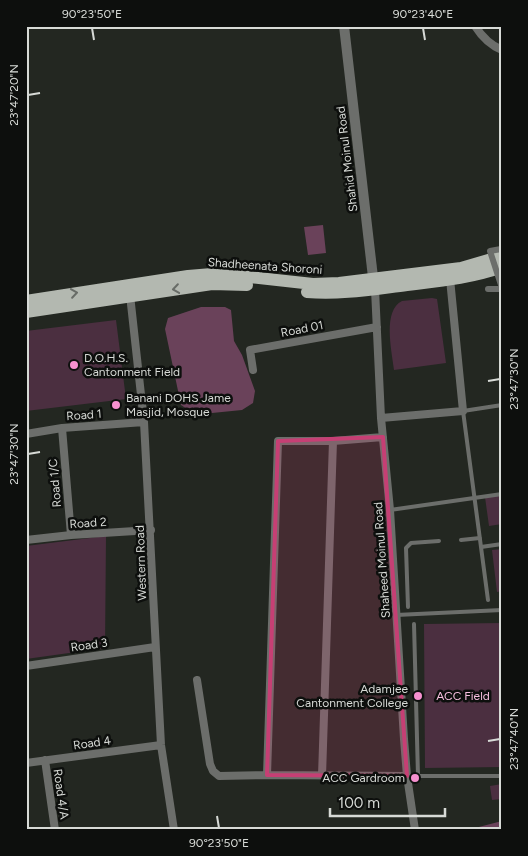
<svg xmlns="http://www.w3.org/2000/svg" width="528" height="856" font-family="Figtree,sans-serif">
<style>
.green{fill:#4b2f40}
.water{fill:#6a425a}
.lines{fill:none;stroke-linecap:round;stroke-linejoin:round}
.service{stroke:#6c6e6b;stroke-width:4}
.pedestrian{stroke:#6c6e6b;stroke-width:6}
.minor{stroke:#6c6e6b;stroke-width:8}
.tertiary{stroke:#6c6e6b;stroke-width:10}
.primary{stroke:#b3b8b0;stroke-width:12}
.pedestrian-bridge{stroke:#6c6e6b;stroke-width:6}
.oneway{stroke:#686c67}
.marked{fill:#c63f74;fill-opacity:0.2;stroke:#c63f74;stroke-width:4;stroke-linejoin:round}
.ticks{fill:none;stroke:#d7dad6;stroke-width:2}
.poi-dot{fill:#f690cf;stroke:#0d0f0d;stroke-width:2}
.labels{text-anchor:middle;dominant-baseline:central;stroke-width:5;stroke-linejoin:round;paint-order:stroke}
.street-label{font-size:12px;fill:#d7dad6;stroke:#0d0f0d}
.poi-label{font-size:12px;fill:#d7dad6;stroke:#0d0f0d;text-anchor:start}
.park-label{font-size:12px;fill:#f7bfdf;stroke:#0d0f0d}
.neatline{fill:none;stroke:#d7dad6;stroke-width:2}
.ticks-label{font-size:12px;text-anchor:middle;fill:#d7dad6}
</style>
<rect width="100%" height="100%" fill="#232721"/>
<!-- green -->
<path class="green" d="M432,298L437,299L438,306L446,363L394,370C392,352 382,311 402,301Z
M116,320L126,399L26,411V331Z
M502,494V524L489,526L485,497Z
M106,536L105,648L26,659V546Z
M502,549V591L497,592L492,550Z
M502,623V767L425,768L424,624Z
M502,784V799L492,800L490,786Z"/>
<!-- water -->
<path class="water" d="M323,225L326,253L308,255L304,227Z
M201,307H225L231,310L234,341L242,355L255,391L253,403L242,410L212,413L199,417L181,405L165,329L168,318Z
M502,821V830H470L471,829Z"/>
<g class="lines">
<!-- service -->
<path class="service" d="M390,510L502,494
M461,540L480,538
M481,547L502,544
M488,600L463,411L502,405
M408,607L406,548L411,543L439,541
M396,615L502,610
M414,624L418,776
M407,776H502"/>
<!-- pedestrian -->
<path class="pedestrian" d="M488,289H502"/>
<!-- minor -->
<path class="minor" d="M475,26C482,37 490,45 502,50
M375,289L381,418L390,510L404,739L407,776L415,830
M130,295L144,422L161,745L174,830
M253,370L250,350L377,327
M381,418L463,411L450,279
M62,428L71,535
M26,434L62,428L144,422
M26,540L71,535L151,530
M26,666L155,647
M197,680L210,764L213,771L219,776L267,775L407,776
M45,760L55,830
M26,763L161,745
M267,775L278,441H333L383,437
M322,776L333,441"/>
<!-- tertiary -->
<path class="tertiary" d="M344,26L374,286"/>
<!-- primary -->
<path class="primary" d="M307,292C340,295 374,289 407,285C439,281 471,278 502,267
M26,301L188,276L212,274L232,275L313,284L339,283L461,268L502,256
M26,312L212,284L247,285"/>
<!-- pedestrian-bridge -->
<path class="pedestrian-bridge" d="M501,249L490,251L502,288"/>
</g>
<!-- one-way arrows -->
<defs><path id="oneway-chevron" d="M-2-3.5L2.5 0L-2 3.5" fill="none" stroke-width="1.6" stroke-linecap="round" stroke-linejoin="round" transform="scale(1.25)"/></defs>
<g class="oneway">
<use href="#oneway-chevron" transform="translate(176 289) rotate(172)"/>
<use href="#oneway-chevron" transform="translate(74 293) rotate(-8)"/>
</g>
<!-- marked area -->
<path class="marked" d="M383,437L407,776L267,775L278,441Z"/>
<!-- ticks -->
<path class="ticks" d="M92,28L94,40M423,28L425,40M28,95L40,93M488,381L500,379M28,454L40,452M488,741L500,739M217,816L219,828"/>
<!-- markers -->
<g class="poi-dot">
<circle cx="74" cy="365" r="5"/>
<circle cx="116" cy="405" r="5"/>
<circle cx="418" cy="696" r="5"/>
<circle cx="415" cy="778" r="5"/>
</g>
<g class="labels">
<!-- street labels -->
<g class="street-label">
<text transform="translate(347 159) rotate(-97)">Shahid Moinul Road</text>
<text transform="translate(265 266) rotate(4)">Shadheenata Shoroni</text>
<text transform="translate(302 329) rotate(-11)">Road 01</text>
<text transform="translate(84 415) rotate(-4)">Road 1</text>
<text transform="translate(55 483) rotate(-95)">Road 1/C</text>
<text transform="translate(88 523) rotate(-4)">Road 2</text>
<text transform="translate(382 560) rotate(-94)">Shaheed Moinul Road</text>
<text transform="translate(141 563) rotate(-92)">Western Road</text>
<text transform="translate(89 645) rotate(-8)">Road 3</text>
<text transform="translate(92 743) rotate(-8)">Road 4</text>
<text transform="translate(61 794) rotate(82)">Road 4/A</text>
</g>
<!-- poi labels -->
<g class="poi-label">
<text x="84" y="358">D.O.H.S.<tspan x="84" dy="14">Cantonment Field</tspan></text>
<text x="126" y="398">Banani DOHS Jame<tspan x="126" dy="14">Masjid, Mosque</tspan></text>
<text x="408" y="689" text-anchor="end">Adamjee<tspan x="408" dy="14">Cantonment College</tspan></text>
<text x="405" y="778" text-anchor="end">ACC Gardroom</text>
</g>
<!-- park labels -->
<g class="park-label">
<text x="463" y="696">ACC Field</text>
</g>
</g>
<!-- border -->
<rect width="528" height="856" fill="none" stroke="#0d0f0d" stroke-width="55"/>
<!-- scale -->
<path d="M330 808v8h115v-8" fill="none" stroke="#d7dad6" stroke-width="2.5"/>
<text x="338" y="808" font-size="15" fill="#d7dad6" stroke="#0d0f0d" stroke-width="4" paint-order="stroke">100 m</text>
<rect x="28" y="28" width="472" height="800" class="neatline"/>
<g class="ticks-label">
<text x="92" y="18">90°23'50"E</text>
<text x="423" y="18">90°23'40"E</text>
<text transform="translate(14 95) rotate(-90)" y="4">23°47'20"N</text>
<text transform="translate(514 379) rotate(-90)" y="4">23°47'30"N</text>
<text transform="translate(14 454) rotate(-90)" y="4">23°47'30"N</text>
<text transform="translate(514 739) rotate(-90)" y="4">23°47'40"N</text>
<text x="219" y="847">90°23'50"E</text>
</g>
</svg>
